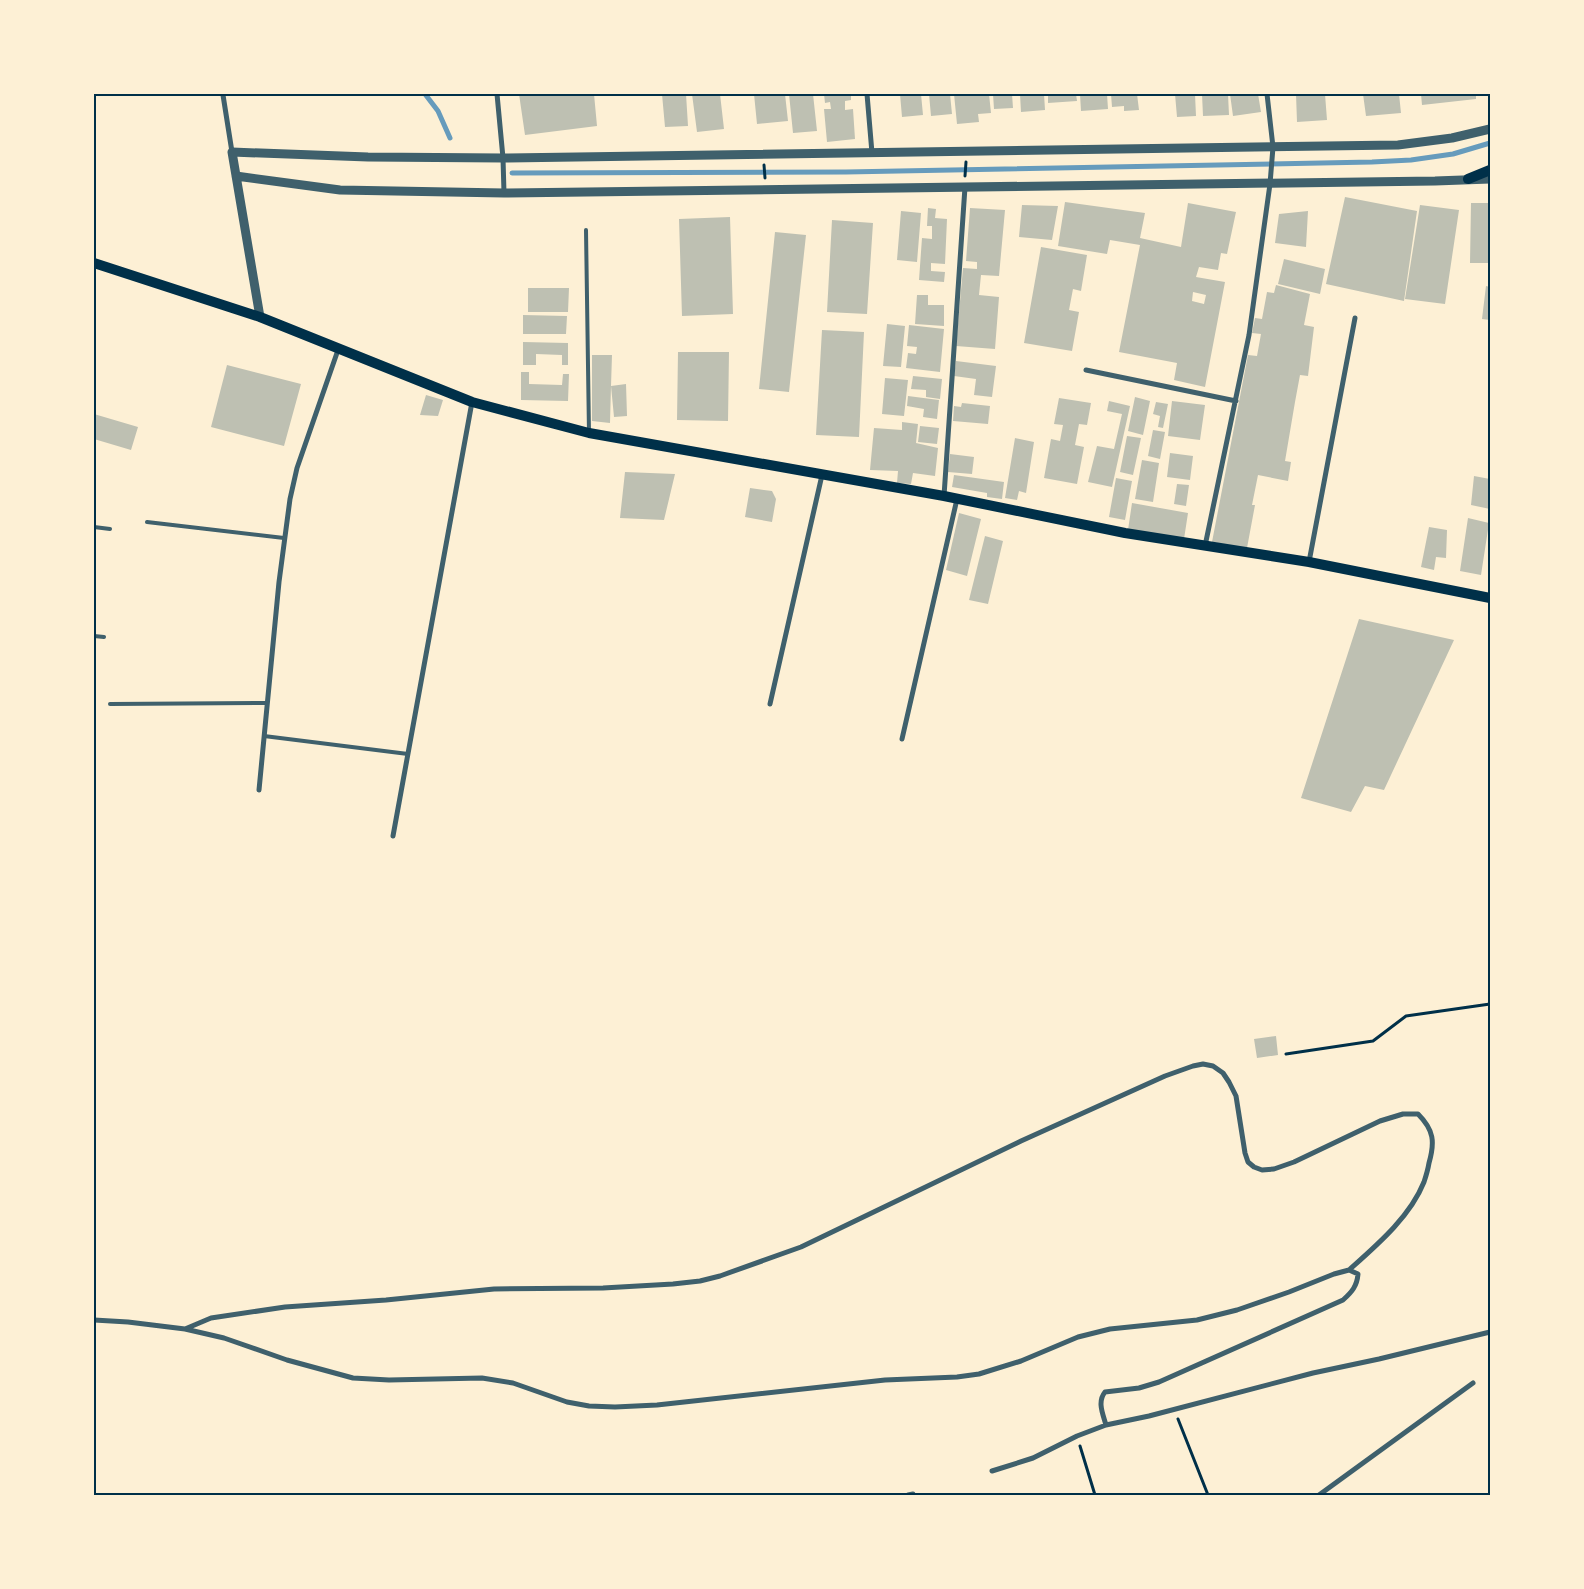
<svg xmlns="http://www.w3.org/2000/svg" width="1584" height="1589" font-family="'Alegreya Sans',sans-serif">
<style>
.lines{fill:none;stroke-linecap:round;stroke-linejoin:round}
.stream{stroke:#669bbc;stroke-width:5}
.building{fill:#bec0b2;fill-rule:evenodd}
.path{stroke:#003049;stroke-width:3}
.service{stroke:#3f606c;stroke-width:4}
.minor{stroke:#3f606c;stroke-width:5}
.tertiary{stroke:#3f606c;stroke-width:9}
.secondary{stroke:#003049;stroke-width:10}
.neatline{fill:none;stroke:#003049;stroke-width:2}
</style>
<rect width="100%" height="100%" fill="#fdf0d5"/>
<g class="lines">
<!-- stream -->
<path class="stream" d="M425,94L438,111L450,138
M512,173L846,172L1372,162L1411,160L1453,154L1490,143"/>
</g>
<!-- building -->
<path class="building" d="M519,94H594L597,126L525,135Z
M662,94H686L688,126L665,127Z
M692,94H720L724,129L697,132Z
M754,94H785L788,121L757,124Z
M789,94H813L817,131L793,133Z
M824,94H851V100L845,101V110L853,109L855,139L827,142L824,109H831L830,102L825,103Z
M900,94H921L923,115L902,117Z
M929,94H950L952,114L931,116Z
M954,94H989L991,113L978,114L979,122L957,124Z
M993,94H1012L1013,108L994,109Z
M1020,94H1044L1045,110L1021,112Z
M1048,94H1076L1077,101L1048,103Z
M1080,94H1107L1108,109L1081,111Z
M1111,94H1137L1139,110L1124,111V106L1112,107Z
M1175,94H1195L1196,116L1177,117Z
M1202,94H1228L1229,115L1203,116Z
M1230,94H1258L1261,112L1233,116Z
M1296,94H1325L1327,120L1297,122Z
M1363,94H1399L1401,113L1366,116Z
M1421,94H1476V99L1422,105Z
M1345,197L1417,211L1404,301L1326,284Z
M1065,202L1145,213L1140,238L1181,247L1188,203L1236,212L1227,254L1221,253L1218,270L1199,267L1196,277L1225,282L1205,387L1174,380L1177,363L1119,352L1140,245L1110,240L1107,254L1058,246ZM1193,292L1206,295L1204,304L1192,301Z
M1471,203H1490V263H1470Z
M1022,205L1058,206L1052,240L1019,237Z
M1420,205L1459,210L1445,304L1405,299Z
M928,208L936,209L935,218L947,219L945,264L931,263V271L945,272L944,282L919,280L922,238L932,239V226H927Z
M970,208L1005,210L999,276L981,275L979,295L999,297L995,349L956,346L963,268L977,269V262L966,261Z
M901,211L921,213L917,262L897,260Z
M1308,211L1306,247L1275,243L1279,214Z
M730,217L733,314L682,316L679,219Z
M832,220L873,223L867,314L827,312Z
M775,232L806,235L789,392L759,389Z
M1041,247L1087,255L1081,291L1073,289L1069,310L1079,312L1072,351L1024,343Z
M1284,259L1325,269L1320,294L1278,284Z
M1276,285L1310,294L1304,325L1314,327L1308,376L1300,375L1295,402L1285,461L1291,462L1288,481L1258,475L1252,505H1255L1247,548L1212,542L1248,355L1257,356L1261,334L1252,333L1255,318L1262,319L1267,292L1274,293Z
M1486,286L1490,287V320L1482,319Z
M528,288H569L568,312H528Z
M917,295H928V305H944V326L915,324Z
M523,315L567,316L566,334H523Z
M887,324L905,326L901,367L883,366Z
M909,325L944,329L940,372L906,368L908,353L916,354L917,347L907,346Z
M822,330L864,332L859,437L816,435Z
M523,342L568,343V365H562V355L536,354V365H523Z
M678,352H729L728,421L677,420Z
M592,355H612L611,386L626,384L627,416L614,417L611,386L610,423L592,421Z
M956,361L996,366L992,397L974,395L976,379L954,376Z
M227,365L301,384L284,446L211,427Z
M521,372H529V384L562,385L563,374H569L568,401L521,400Z
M913,376L942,379L940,399L926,397V390L911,389Z
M885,378L908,380L904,416L882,414Z
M426,395L443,400L438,416L420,415Z
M908,396L939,400L937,419L923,417L924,409L907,406Z
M1135,397L1150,401L1143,435L1128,431Z
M1059,398L1091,403L1087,425L1079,424L1075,445L1084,447L1077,484L1044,478L1051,439L1060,441L1063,425L1054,424Z
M1109,401L1130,406L1112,487L1088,482L1097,446L1114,449L1122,414L1107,411Z
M1172,401L1205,405L1200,440L1168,436Z
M1156,402L1168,404L1163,428L1158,427L1160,416L1153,414Z
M962,403L990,406L988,424L953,421L954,406L961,407Z
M94,414L138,427L131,450L94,439Z
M902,422L918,424L916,443L938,448L935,476L913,473L911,484L897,483L898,471L870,470L874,428L902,430Z
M920,426L939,428L937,444L918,442Z
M1153,430L1165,432L1160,459L1148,456Z
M1127,436L1141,438L1133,475L1120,472Z
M1015,438L1034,442L1026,493L1019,491L1017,500L1005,498Z
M1170,453L1193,456L1190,480L1167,477Z
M950,454L974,457L972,474L948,472Z
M1142,460L1159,463L1153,502L1135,499Z
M625,472L675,474L664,520L620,518Z
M954,475L1004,482L1002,499L987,497V493L952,487Z
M1474,476L1490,479V509L1471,505Z
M1116,478L1132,481L1125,520L1109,517Z
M1177,484L1189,485L1186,506L1174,504Z
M750,488L772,491L776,499L772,522L745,517Z
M1132,503L1188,513L1184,539L1128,530Z
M959,513L981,519L967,576L946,570Z
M1468,518L1489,523L1481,575L1460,571Z
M1429,527L1447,530L1446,558L1436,557L1434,570L1421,567Z
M985,536L1003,541L988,604L969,600Z
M1359,619L1454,640L1384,790L1365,786L1351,812L1301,798Z
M1276,1036L1278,1055L1257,1058L1254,1039Z"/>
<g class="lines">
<!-- path -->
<path class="path" d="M764,165L765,178
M965,176L966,162
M1286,1054L1373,1041L1406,1016L1490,1004
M1178,1419L1208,1495
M1080,1446L1095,1495"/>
<!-- service -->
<path class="service" d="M586,230L589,433
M147,522L284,538
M94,527L110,529
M94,636L104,637
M110,704L267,703
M264,736L408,754"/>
<!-- minor -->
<path class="minor" d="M497,94L503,158L504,193
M867,94L872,153
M223,95L232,152
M1086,370L1236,401
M944,496L965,187
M1205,546L1249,335L1270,184L1273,147L1267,94
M1309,562L1355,318
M770,704L822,475
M902,739L957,499
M259,790L279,582L290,499L297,468L338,350
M393,836L472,402
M94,1320L128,1322L185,1329L224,1338L287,1360L353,1378L389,1380L482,1378L513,1383L567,1402L589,1406L615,1407L657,1405L885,1380L957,1377L979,1374L1021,1361L1078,1337L1110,1329L1197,1320L1237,1310L1289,1292L1334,1274L1349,1270L1358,1274C1357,1286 1352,1292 1343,1300L1159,1382L1139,1388L1105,1392C1097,1402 1103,1414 1106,1425
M185,1329L211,1318L285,1307L386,1300L494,1289L603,1288L673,1284L700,1281L720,1276L801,1247L1021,1141L1165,1076L1193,1066L1203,1064L1213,1066L1223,1073L1229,1082L1236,1096L1245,1153L1248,1162L1254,1167L1262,1170L1274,1169L1294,1162L1380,1121L1403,1114H1418C1434,1130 1435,1142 1429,1163C1428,1169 1426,1176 1424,1182C1410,1217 1377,1245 1349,1270
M992,1471L1033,1458L1077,1436L1106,1425L1149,1416L1313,1373L1379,1359L1490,1332
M908,1495L913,1494V1495
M1319,1495L1473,1383"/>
<!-- tertiary -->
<path class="tertiary" d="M236,176L340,190L504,193L1435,181L1490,179
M260,317L232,152L368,157L503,158L1398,145L1452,138L1490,129"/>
<!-- secondary -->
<path class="secondary" d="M1468,179L1490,170
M94,263L260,317L472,402L589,433L944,496L1125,533L1309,562L1490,598"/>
</g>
<!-- border -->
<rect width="1584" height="1589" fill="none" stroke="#fdf0d5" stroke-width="190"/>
<rect x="95" y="95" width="1394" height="1399" class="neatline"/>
</svg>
